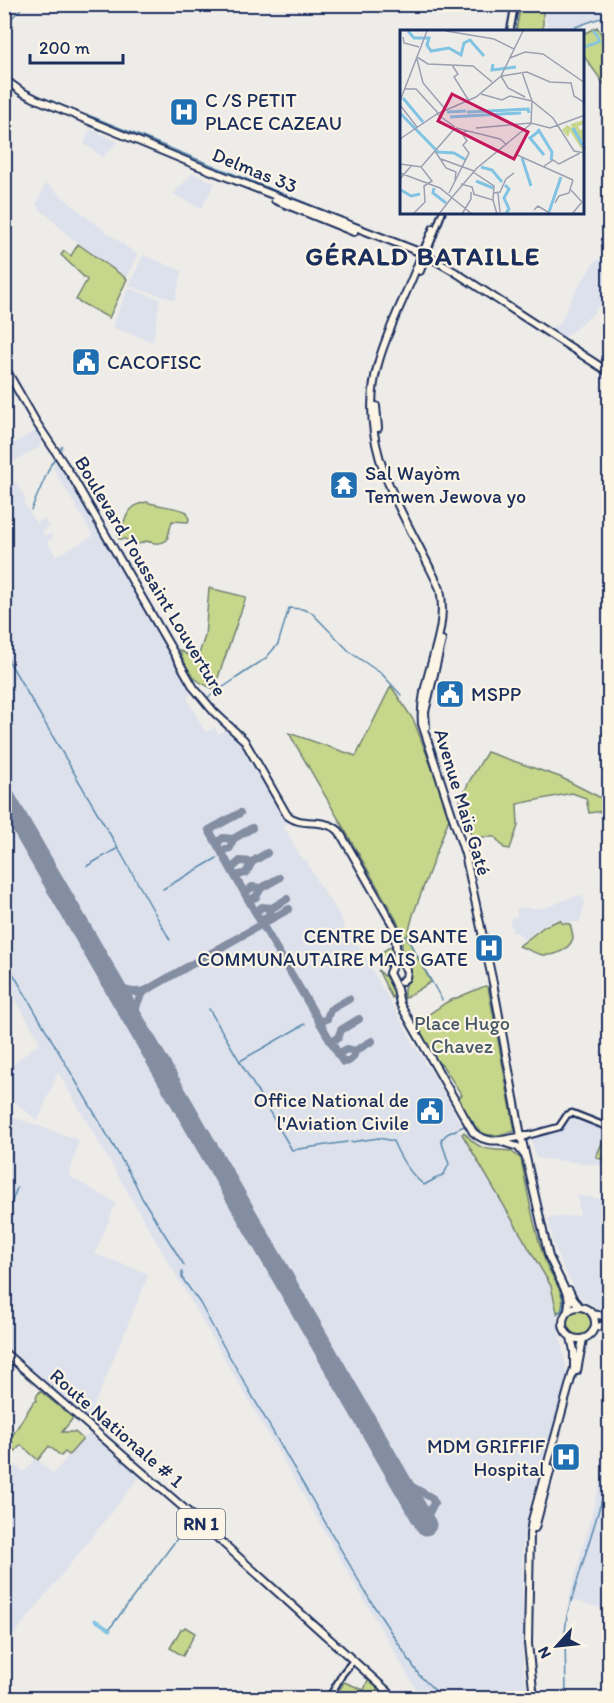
<svg xmlns="http://www.w3.org/2000/svg" width="614" height="1703" font-family="Itim,sans-serif">
<style>
.built{fill:#dde1ec}
.green{fill:#c6d68a;stroke:#708274;stroke-width:1.5}
.lines{fill:none;stroke-linecap:round;stroke-linejoin:round}
.stream{stroke:#5888ad;stroke-width:1.5}
.canal{stroke:#81c3e2;stroke-width:3}
.taxiway{stroke:#848ea3;stroke-width:8}
.runway{stroke:#848ea3;stroke-width:21}
.minor-casing{stroke:#1b2f5e;stroke-width:9}
.major-casing{stroke:#1b2f5e;stroke-width:10}
.minor{stroke:#fcf5e5;stroke-width:4.5}
.major{stroke:#fcf5e5;stroke-width:6}
.labels{text-anchor:middle;dominant-baseline:central;stroke-width:4.5;stroke-linejoin:round;paint-order:stroke}
.shield{fill:#fcf5e5;stroke:#5e6a86;stroke-width:1.5}
.shield-label{font-size:18px;font-weight:bold;fill:#1b2f5e}
.poi-label{font-size:20px;fill:#1b2f5e;stroke:#fcf5e5;text-anchor:start}
.street-label{font-size:20px;fill:#1b2f5e;stroke:#fcf5e5}
.park-label{font-size:20px;fill:#465969;stroke:#fcf5e5}
.district-label{font-size:26px;font-weight:bold;letter-spacing:1.5px;fill:#1b2f5e;stroke:#fcf5e5}
.inset-river{fill:none;stroke:#81c3e2;stroke-width:3}
.inset-road{fill:none;stroke:#9aa0b1;stroke-width:1.5}
.view{fill:#c2185b;fill-opacity:0.15;stroke:#c2185b;stroke-width:3}
.inset-edge{fill:none;stroke:#1b2f5e;stroke-width:3}
</style>
<rect width="100%" height="100%" fill="#eeece8"/>
<filter id="ink" filterUnits="userSpaceOnUse"><feTurbulence type="fractalNoise" baseFrequency=".0167" numOctaves="2"/><feDisplacementMap in="SourceGraphic" scale="12" xChannelSelector="R" yChannelSelector="G"/><feConvolveMatrix kernelMatrix="1 2 1 2 8 2 1 2 1" color-interpolation-filters="sRGB"/></filter>
<g filter="url(#ink)">
<!-- built -->
<path class="built" d="M545,5H604L603,15L564,31H547Z
M90,129L118,142L103,157L84,144Z
M193,173L215,183L201,209L173,194Z
M46,183L90,220L138,255L126,279L69,236L36,205Z
M143,255L182,271L175,300L129,286Z
M606,257L609,267V293L593,314L563,339L548,329L560,324L571,299L594,262Z
M128,288L160,299L153,342L112,327Z
M36,430L41,438L40,447L5,466V441L17,442Z
M57,461L192,692L187,698L205,732L215,727L218,734L228,728L237,737L242,746H245L282,814L289,821L284,827L303,861L306,859L312,872L311,874L313,873L316,878L315,881H317L324,891L328,900L330,899L343,922L345,932L358,945L412,1040V1043L424,1059V1063L429,1067L461,1124L457,1127L551,1286L568,1379L529,1507L522,1549L523,1667L529,1698H421L58,1072L38,1121L5,1094V1071L40,1042L5,980V469L12,483L16,482L26,500L23,502L36,523L44,519L49,526L42,531L45,536L51,534L53,538L47,541L56,556L93,536L52,466Z
M579,895H581L585,901L580,922H563L561,918L545,924L524,940L517,932H513L509,919L517,916V908H544Z
M4,1114L79,1140L69,1176L116,1203L95,1254L149,1274L88,1420L5,1345Z
M572,1116L609,1131V1169L598,1165L536,1158L531,1137L562,1129Z
M577,1195L609,1200V1311L597,1308L583,1300L577,1293L559,1259L553,1242L548,1218L580,1215Z
M89,1433L142,1474L5,1646V1457L24,1472L36,1458L53,1474Z
M609,1449V1610L569,1599Z"/>
<!-- green -->
<path class="green" d="M525,5H543V31H516L520,9Z
M597,27L609,46V91L583,55V34Z
M78,244L127,279L109,318L76,300L87,280L61,255L64,251L71,256Z
M147,502C160,507 174,506 187,512L189,520L188,522L172,521L167,540C160,545 153,543 146,541L134,546L125,539H119L118,535C126,520 126,505 147,502Z
M209,588L246,597L214,689C191,680 188,672 179,650L197,660L205,636Z
M391,686L414,721L450,816L413,915L407,938L431,982L404,999V990L411,971L402,956V933L396,919L289,733L356,756Z
M487,752L560,777L609,802V828H604L606,818L604,811L589,813L586,798L572,793L517,804L518,826L510,849L504,848L495,837H472L459,803L470,780Z
M560,920L562,923L570,924C571,929 573,933 573,938C571,945 566,949 560,952C544,960 535,952 519,946L545,926Z
M393,945L392,962L385,966L382,965L376,956Z
M378,970L392,983L396,994L392,998Z
M485,986L488,987L515,1131C507,1132 498,1136 490,1135C474,1134 465,1109 458,1098L462,1095L442,1065L437,1062L416,1025L419,1021L447,1002Z
M464,1132C480,1152 488,1149 511,1151L521,1159C528,1194 534,1230 546,1263C551,1277 568,1295 561,1311L557,1312L551,1286L462,1134Z
M606,1134L609,1135V1163L596,1157Z
M565 1324a13 13 0 1 1 26 0a13 13 0 1 1-26 0Z
M40,1391L73,1418L62,1432H75L83,1439L69,1455L65,1452L61,1456L49,1446L38,1460L21,1445L8,1459L5,1455V1447L34,1401H37L36,1397Z
M185,1627L195,1633L183,1656L170,1648L181,1629H183Z
M368,1680L383,1693L380,1698H339L338,1693L344,1682L364,1690Z"/>
<g class="lines">
<!-- stream -->
<path class="stream" d="M9,21L25,4
M567,30L603,17L604,4
M35,95L79,112
M88,115L345,219
M59,453L62,446
M31,510L51,464L56,457
M4,653L118,848
M236,678L260,662
M207,698L265,659L278,644L289,608L302,609L311,612L351,653L382,674L401,695
M87,866L118,848L170,940
M163,889L217,858
M400,939L406,936L442,1000
M4,958L134,1181L142,1198L184,1265
M489,986L516,1129
M209,1009L292,1150L347,1142
M240,1061L305,1024
M472,1121L474,1123
M351,1142L379,1138L393,1141C400,1158 409,1173 424,1185L444,1174L449,1164L441,1140L447,1134L464,1126
M522,1157L547,1264L558,1283L564,1301L562,1310L557,1314
M4,1222L17,1188
M182,1272V1278L200,1303L216,1333L370,1600L419,1675L443,1698
M110,1628L191,1520
M566,1698L565,1632L567,1615L610,1473"/>
<!-- canal -->
<path class="canal" d="M515,22V11
M584,47L599,40L594,30
M95,1620L110,1630"/>
<!-- taxiway -->
<path class="taxiway" d="M217,843L223,838L233,839
M221,851L230,848L233,839L252,828
M231,869L240,861L252,862
M235,876L246,873L252,862L267,853
M245,893L252,887L261,888
M249,900L256,897L261,888L279,878
M289,909L262,924L343,1062C350,1063 354,1057 355,1051L372,1041
M256,912L262,907L272,908
M263,919L268,916L272,908L287,899
M112,981C123,991 131,994 145,991L262,924L209,830L240,813
M319,1022L327,1019L330,1010L349,999
M137,1026C134,1013 135,1001 145,991
M330,1041L338,1038L341,1030L359,1019
M338,1054L347,1049L355,1051
M400,1480L432,1498L434,1503L429,1513L422,1515C408,1513 405,1505 406,1491"/>
<!-- runway -->
<path class="runway" d="M4,796L426,1525"/>
<!-- minor casing -->
<g class="minor-casing">
<path id="minor" d="M510,32L515,4
M422,253L433,228
M426,255L442,213
M526,1136L559,1127L567,1115L572,1113L610,1128
M329,1698L343,1673L353,1661"/>
</g>
<!-- major casing -->
<g class="major-casing">
<path id="major" d="M4,79L22,92L36,99L196,165L422,253L455,272L610,373
M275,200L354,232
M422,253C409,291 388,326 378,364C354,450 407,516 440,589C450,637 418,677 422,724L465,854L493,983L521,1136L549,1257L568,1296L569,1302L568,1311
M420,271L426,255
M4,366L36,422L73,478L194,688L214,712L244,740L287,815C301,828 324,817 339,831L394,927L397,955L389,973L397,989L400,1004L473,1132C489,1147 506,1138 526,1136
M376,406L378,428
M426,727L425,712L442,640
M397,955L407,971L406,978L401,982
M502,1142L518,1147L525,1156
M569,1290L574,1300L580,1307
M563 1323a16 16 0 1 1 32 0a16 16 0 1 1-32 0Z
M592,1314L610,1317
M594,1328L610,1323
M4,1352L194,1517L395,1698
M577,1371L583,1339
M535,1528L551,1468
M534,1698L528,1644L530,1534L532,1520L574,1368V1351L571,1337"/>
</g>
<!-- minor -->
<use href="#minor" class="minor"/>
<!-- major -->
<use href="#major" class="major"/>
</g>
</g>
<!-- icons -->
<defs>
<g id="hospital-square" transform="scale(1.5)"><rect x="-9" y="-9" width="18" height="18" rx="4" fill="#1f6fb2" stroke="#fcf5e5"/><path d="M-5-5h3v3.5h4V-5h3V5h-3V1.5h-4V5h-3Z" fill="#fff"/></g>
<g id="civic-square" transform="scale(1.5)"><rect x="-9" y="-9" width="18" height="18" rx="4" fill="#1f6fb2" stroke="#fcf5e5"/><path d="M-.6-6.5H3V-4.5H.6V-3L4-1V1h2V6H-6V1h2V-1L-.6-3ZM-1.2 2.5V6h2.4V2.5Z" fill="#fff"/></g>
<g id="temple-square" transform="scale(1.5)"><rect x="-9" y="-9" width="18" height="18" rx="4" fill="#1f6fb2" stroke="#fcf5e5"/><path d="M0-6L5-2H3V0L6.5 2.5H4V6H1.5V3h-3V6H-4V2.5H-6.5L-3 0V-2H-5Z" fill="#fff"/></g>
</defs>
<g fill-rule="evenodd">
<use href="#hospital-square" x="184" y="112"/>
<use href="#civic-square" x="86" y="362"/>
<use href="#temple-square" x="344" y="485"/>
<use href="#civic-square" x="450" y="694"/>
<use href="#hospital-square" x="489" y="948"/>
<use href="#civic-square" x="430" y="1111"/>
<use href="#hospital-square" x="566" y="1457"/>
</g>
<g class="labels">
<!-- shield labels -->
<rect class="shield" x="177" y="1509" width="48" height="30" rx="4.5"/>
<g class="shield-label">
<text x="201" y="1524">RN 1</text>
</g>
<!-- poi labels -->
<g class="poi-label">
<text x="205" y="100">C /S PETIT<tspan x="205" dy="23">PLACE CAZEAU</tspan></text>
<text x="107" y="362">CACOFISC</text>
<text x="365" y="473">Sal Wayòm<tspan x="365" dy="23">Temwen Jewova yo</tspan></text>
<text x="471" y="694">MSPP</text>
<text x="468" y="936" text-anchor="end">CENTRE DE SANTE<tspan x="468" dy="23">COMMUNAUTAIRE MAIS GATE</tspan></text>
<text x="409" y="1100" text-anchor="end">Office National de<tspan x="409" dy="23">l'Aviation Civile</tspan></text>
<text x="545" y="1446" text-anchor="end">MDM GRIFFIF<tspan x="545" dy="23">Hospital</tspan></text>
</g>
<!-- street labels -->
<g class="street-label">
<text transform="translate(255 170) rotate(22)">Delmas 33</text>
<text transform="translate(151 576) rotate(59)">Boulevard Toussaint Louverture</text>
<text transform="translate(463 802) rotate(73)">Avenue Maïs Gaté</text>
<text transform="translate(117 1428) rotate(41)">Route Nationale # 1</text>
</g>
<!-- park labels -->
<g class="park-label">
<text x="462" y="1023">Place Hugo<tspan x="462" dy="23">Chavez</tspan></text>
</g>
<!-- district labels -->
<g class="district-label">
<text x="423" y="256">GÉRALD BATAILLE</text>
</g>
</g>
<!-- overview -->
<g transform="translate(400 30)">
<rect width="184" height="184" fill="#eeece8"/>
<path d="M184,90V95L178,96L180,100L184,98V109L180,111L184,123L170,101L168,107L162,100L167,95L172,98L171,94Z" fill="#c6d68a"/>
<path class="inset-river" d="M8,1L14,8H29L27,15L31,21L49,18L61,25L64,13L70,10L84,26M93,34L92,40L116,37M3,68L23,92M47,82L66,81M67,82L128,79L129,83M0,83L38,122L54,123L66,130M50,87L121,83M173,98L185,119M138,99L152,122L151,130M139,101L130,108L144,125M122,128L131,156M81,137L92,140L102,152M76,151L93,158M105,155L109,159L104,168L109,179L106,183M34,158L33,163L46,173M1,160L11,166L20,164M149,182L161,147"/>
<path class="inset-road" d="M46,1L94,9L114,19M3,7L4,13L19,17M17,27L28,34L73,36L92,52M110,28L125,22L143,24L185,53M17,29L23,53L46,80M52,35L58,44L54,47L69,71M122,42L132,71L131,93M101,46L108,58L125,67M102,46L127,42L150,52L171,53L174,66L185,73M4,59H16L38,83M81,64L102,70L110,66L132,71L153,88L174,121L185,123M0,71L27,1M0,75L17,97M37,84L55,97M56,98L100,109L107,115M76,98L131,93L150,98L185,85M0,109L37,84L76,67L101,46L123,1M35,121L46,138L56,142L55,150M115,124L173,150M41,129L74,141M0,134L22,137M143,137L153,130L159,134L180,123M73,142L94,156L93,170M0,143L40,158L72,184M0,149L12,135M61,154L72,157L74,164M171,160L182,172L172,184M49,163L69,123L63,115L67,111L63,105L65,100M94,163L100,162L106,149L114,143M98,163L100,182M73,164L93,170L97,184M53,166L77,138L132,93M155,173L159,166L169,163L173,150M134,180L138,176L151,184M13,184L25,172L24,156L32,151L21,137L55,98M39,184L53,166M62,184L71,169V162M98,184H124"/>
<path class="view" d="M52,64L128,102L114,129L38,91Z"/>
<rect width="184" height="184" class="inset-edge"/>
</g>
<!-- margin -->
<rect width="614" height="1703" fill="none" stroke="#fcf5e5" stroke-width="24"/>
<rect x="12" y="12" width="590" height="1679" fill="none" stroke="#1b2f5e" stroke-width="2" filter="url(#ink)"/>
<!-- north arrow -->
<g transform="translate(557 1646) rotate(243)" stroke="#fcf5e5" stroke-width="4.5" paint-order="stroke">
<path d="M0-4.5L10 22L0 15L-10 22Z" fill="#1b2f5e"/>
<text y="-9" font-size="16" font-weight="bold" text-anchor="middle" fill="#1b2f5e">N</text>
</g>
<!-- scale -->
<path d="M30 54v9h93v-9" fill="none" stroke="#1b2f5e" stroke-width="3"/>
<text x="39" y="54" font-size="18" fill="#1b2f5e" stroke="#fcf5e5" stroke-width="4.5" paint-order="stroke">200 m</text>
</svg>
